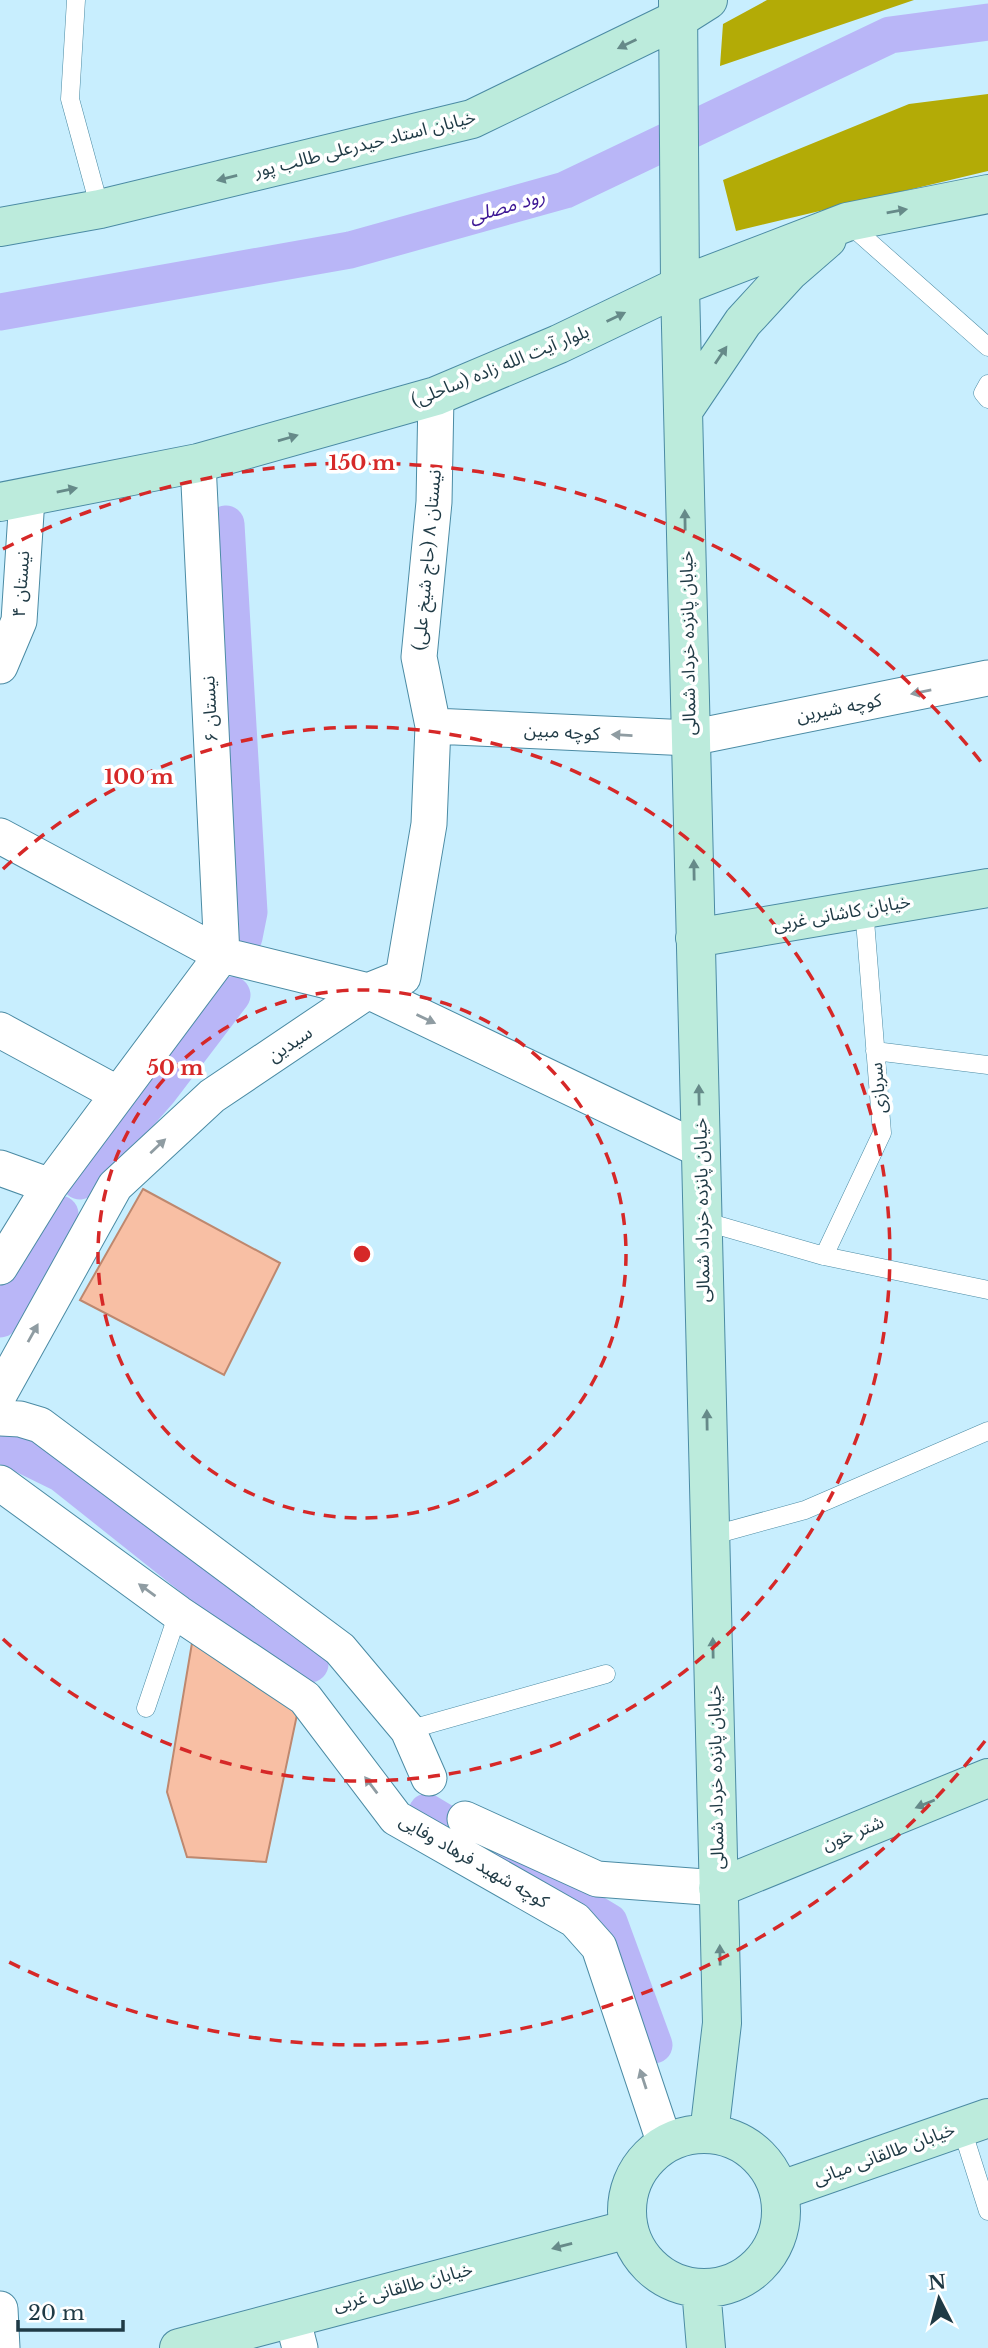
<svg xmlns="http://www.w3.org/2000/svg" width="988" height="2348" font-family="'Libre Baskerville','Noto Sans Arabic',serif">
<style>
.forest{fill:#b3ab06}
.lines{fill:none;stroke-linecap:round;stroke-linejoin:round}
.canal{stroke:#b9b6f7;stroke-width:37}
.building{fill:#f8bfa4;stroke:#be886f;stroke-width:2}
.lane-casing{stroke:#4b8ba4;stroke-width:19}
.street-casing{stroke:#4b8ba4;stroke-width:37}
.secondary-casing{stroke:#4b8ba4;stroke-width:40}
.lane{stroke:#fff;stroke-width:18}
.street{stroke:#fff;stroke-width:35}
.secondary{stroke:#bcebdc;stroke-width:38}
.oneway{fill:#668a89}
.oneway2{fill:#8f9ca2}
.ring{fill:none;stroke:#d62828;stroke-width:3.5;stroke-dasharray:12 9}
.labels{text-anchor:middle;dominant-baseline:central;stroke-width:7;stroke-linejoin:round;paint-order:stroke}
.street-label{font-size:18px;fill:#1f3a45;stroke:#fff}
.water-label{font-size:19px;font-style:italic;fill:#3c1694;stroke:#fff}
.centre{fill:#d62828;stroke:#fff;stroke-width:3.5}
.ring-label{font-size:21px;text-anchor:middle;font-weight:bold;fill:#d62828;stroke:#fff;stroke-width:7;stroke-linejoin:round;paint-order:stroke}
</style>
<rect width="100%" height="100%" fill="#c8eefe"/>
<!-- forest -->
<path class="forest" d="M767,0H914L720,66L723,24Z
M988,94V171L736,231L723,180L909,104Z"/>
<g class="lines">
<!-- canal -->
<path class="canal" d="M0,312L350,250L565,190L890,35L988,22
M226,524L249,912L244,937
M80,1181L159,1091L232,995
M0,1319L60,1214
M9,1448L62,1474L238,1614L310,1664
M427,1812L609,1922L654,2045"/>
</g>
<!-- building -->
<path class="building" d="M143,1189L280,1263L224,1375L80,1300Z
M193,1637L298,1710L266,1862L187,1857L167,1792Z"/>
<g class="lines">
<!-- lane casing -->
<g class="lane-casing">
<path id="lane" d="M76,0L70,99L100,209
M849,224L988,347
M988,384L983,393L988,399
M875,1051L988,1065
M703,1221L824,1256L988,1290
M824,1256L882,1133L864,908
M710,1536L805,1510L988,1431
M146,1708L178,1613
M408,1730L606,1674
M961,2126L988,2211"/>
</g>
<!-- street casing -->
<g class="street-casing">
<path id="street" d="M198,463L222,955
M0,666L19,621L27,498
M433,726L690,738L988,678
M0,836L222,955
M0,1030L118,1094
M0,1168L50,1186
M0,1267L50,1186L222,955L368,991L403,977L429,824L433,726L419,657L434,502L436,396
M0,1393L115,1186L212,1096L368,991L701,1150
M0,1418L20,1419L40,1425L340,1649L408,1730L429,1778
M0,1483L178,1613L305,1698L396,1818L575,1920L599,1947L665,2144
M465,1819L597,1879L718,1888
M0,2309L2,2348
M292,2317L300,2348"/>
</g>
<!-- secondary casing -->
<g class="secondary-casing">
<path id="secondary" d="M678,0L680,286L722,2023L709,2134
M0,227L100,209L472,119L678,19L708,0
M683,411L743,322L789,272L827,239
M0,502L198,463L436,396L559,344L680,286L847,222L988,194
M695,938L988,888
M718,1888L988,1778
M627 2211a77 77 0 1 1 154 0a77 77 0 1 1-154 0Z
M779,2191L988,2118
M701,2288L706,2348
M179,2348L629,2229"/>
</g>
<!-- lane -->
<use href="#lane" class="lane"/>
<!-- street -->
<use href="#street" class="street"/>
<!-- secondary -->
<use href="#secondary" class="secondary"/>
</g>
<!-- one-way arrows -->
<defs><path id="oneway-solid" d="M-6-.8H1V-3.2L6.5 0L1 3.2V.8H-6Z" transform="scale(1.75)"/></defs>
<g class="oneway">
<use href="#oneway-solid" transform="translate(627 44) rotate(154)"/>
<use href="#oneway-solid" transform="translate(227 178) rotate(166)"/>
<use href="#oneway-solid" transform="translate(897 211) rotate(-10)"/>
<use href="#oneway-solid" transform="translate(616 317) rotate(-26)"/>
<use href="#oneway-solid" transform="translate(721 355) rotate(-56)"/>
<use href="#oneway-solid" transform="translate(288 438) rotate(-16)"/>
<use href="#oneway-solid" transform="translate(67 490) rotate(-11)"/>
<use href="#oneway-solid" transform="translate(685 520) rotate(-91)"/>
<use href="#oneway-solid" transform="translate(694 870) rotate(-91)"/>
<use href="#oneway-solid" transform="translate(699 1095) rotate(-91)"/>
<use href="#oneway-solid" transform="translate(707 1420) rotate(-91)"/>
<use href="#oneway-solid" transform="translate(713 1648) rotate(-91)"/>
<use href="#oneway-solid" transform="translate(925 1804) rotate(158)"/>
<use href="#oneway-solid" transform="translate(720 1955) rotate(-91)"/>
<use href="#oneway-solid" transform="translate(562 2246) rotate(165)"/>
</g>
<g class="oneway2">
<use href="#oneway-solid" transform="translate(921 692) rotate(169)"/>
<use href="#oneway-solid" transform="translate(622 735) rotate(-177)"/>
<use href="#oneway-solid" transform="translate(426 1019) rotate(25)"/>
<use href="#oneway-solid" transform="translate(158 1146) rotate(-43)"/>
<use href="#oneway-solid" transform="translate(33 1333) rotate(-61)"/>
<use href="#oneway-solid" transform="translate(147 1590) rotate(-144)"/>
<use href="#oneway-solid" transform="translate(371 1785) rotate(-127)"/>
<use href="#oneway-solid" transform="translate(643 2079) rotate(-108)"/>
</g>
<!-- distance rings -->
<g class="ring">
<circle cx="362" cy="1254" r="264"/>
<path d="M3 869A527 527 0 1 1 3 1639"/>
<path d="M985 1741A791 791 0 0 1 3 1959M3 549A791 791 0 0 1 985 767"/>
</g>
<g class="labels">
<!-- street labels -->
<g class="street-label">
<text transform="translate(365 144) rotate(-14)">خیابان استاد حیدرعلی طالب پور</text>
<text transform="translate(500 366) rotate(-22)">بلوار آیت الله زاده (ساحلی)</text>
<text transform="translate(427 560) rotate(-85)">نیستان ۸ (حاج شیخ علی)</text>
<text transform="translate(21 584) rotate(-86)">نیستان ۴</text>
<text transform="translate(688 643) rotate(-91)">خیابان پانزده خرداد شمالی</text>
<text transform="translate(839 708) rotate(-11)">کوچه شیرین</text>
<text transform="translate(210 709) rotate(-93)">نیستان ۶</text>
<text transform="translate(562 732) rotate(3)">کوچه مبین</text>
<text transform="translate(842 913) rotate(-10)">خیابان کاشانی غربی</text>
<text transform="translate(290 1044) rotate(-34)">سیدین</text>
<text transform="translate(878 1088) rotate(-95)">سربازی</text>
<text transform="translate(702 1210) rotate(-91)">خیابان پانزده خرداد شمالی</text>
<text transform="translate(716 1777) rotate(-91)">خیابان پانزده خرداد شمالی</text>
<text transform="translate(853 1833) rotate(-22)">شتر خون</text>
<text transform="translate(474 1861) rotate(30)">کوچه شهید فرهاد وفایی</text>
<text transform="translate(884 2154) rotate(-20)">خیابان طالقانی میانی</text>
<text transform="translate(403 2287) rotate(-15)">خیابان طالقانی غربی</text>
</g>
<!-- water labels -->
<g class="water-label">
<text transform="translate(507 206) rotate(-16)">رود مصلی</text>
</g>
</g>
<circle cx="362" cy="1254" r="10" class="centre"/>
<g class="ring-label">
<text x="362" y="470">150 m</text>
<text x="139" y="784">100 m</text>
<text x="175" y="1075">50 m</text>
</g>
<!-- north arrow -->
<g transform="translate(939 2299) rotate(354)" stroke="#ffffff" stroke-width="5" paint-order="stroke">
<path d="M0-5L12 26L0 18L-12 26Z" fill="#1f3a45"/>
<text y="-10" font-size="19" font-weight="bold" text-anchor="middle" fill="#1f3a45">N</text>
</g>
<!-- scale -->
<path d="M18 2320v10h105v-10" fill="none" stroke="#1f3a45" stroke-width="3.5"/>
<text x="28" y="2320" font-size="21" fill="#1f3a45" stroke="#ffffff" stroke-width="5" paint-order="stroke">20 m</text>
</svg>
